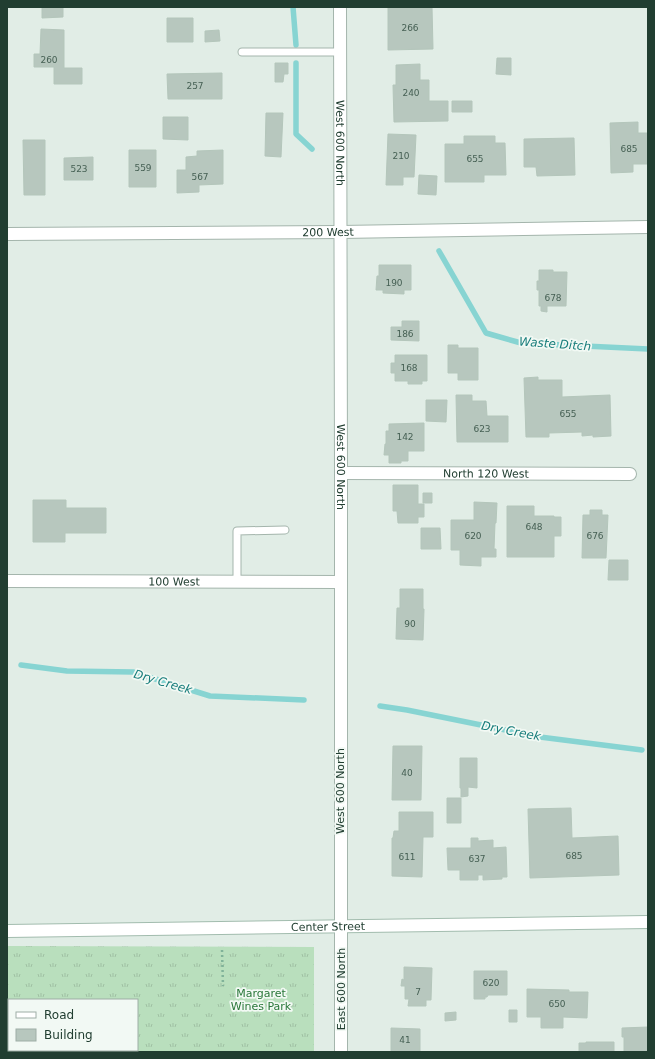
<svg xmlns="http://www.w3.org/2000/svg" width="655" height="1059" font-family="'DejaVu Sans',sans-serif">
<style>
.grass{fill:url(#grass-tufts);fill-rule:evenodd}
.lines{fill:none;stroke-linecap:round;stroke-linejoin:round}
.stream{stroke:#87d4d2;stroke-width:5.5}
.building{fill:#b7c7be;stroke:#b4c6bb}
.lane-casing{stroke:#a4b5ac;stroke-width:9}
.street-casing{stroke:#a4b5ac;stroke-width:14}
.secondary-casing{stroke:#a2bcae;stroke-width:14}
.path{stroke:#80b299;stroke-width:2.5;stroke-dasharray:2 3;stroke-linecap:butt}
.lane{stroke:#fff;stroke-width:7}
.street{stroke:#fff;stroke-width:12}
.secondary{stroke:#fff;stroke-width:12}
.labels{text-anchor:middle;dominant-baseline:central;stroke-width:3.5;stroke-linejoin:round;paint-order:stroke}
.number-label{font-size:9px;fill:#466054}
.street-label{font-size:11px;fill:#213e31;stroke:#f2f9f4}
.park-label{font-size:11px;fill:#297739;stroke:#f2f9f4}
.water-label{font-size:12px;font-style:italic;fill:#187d7b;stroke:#f2f9f4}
</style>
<defs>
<pattern id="grass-tufts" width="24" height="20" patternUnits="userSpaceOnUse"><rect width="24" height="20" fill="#b9dfbd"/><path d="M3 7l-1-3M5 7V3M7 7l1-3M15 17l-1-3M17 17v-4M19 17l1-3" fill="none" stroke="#9fc0a3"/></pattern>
</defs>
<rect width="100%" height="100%" fill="#e1ede6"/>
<!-- grass -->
<path class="grass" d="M8,946L314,947V1052H7ZM9,1000H137V1050H9Z"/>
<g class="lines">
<!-- stream -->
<path class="stream" d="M293,7L296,45
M296,63V134L312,149
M439,251L486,333L521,343L648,349
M21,665L67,671L133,672L210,696L304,700
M380,706L407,710L540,737L642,750"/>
</g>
<!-- building -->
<path class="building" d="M42,7H63V17L42,18Z
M388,7H432L433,49L388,50Z
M167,18H193V42H167Z
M41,29L64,30V68H82V84H54V67H34V54H40Z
M219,30L220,41L205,42V31Z
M497,58H511V75L496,74Z
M275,63H288V74H284L283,82H275Z
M420,64V80H429V101H448V121L394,122L393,85H396V65Z
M222,73V99H168L167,74Z
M452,101H472V112H452Z
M266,113H283L281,157L265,156Z
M163,117H188V140L163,139Z
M638,122V133H648V164H633V172L611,173L610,123Z
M388,134L416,135L414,177H403V185H386Z
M464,136H495V143H505L506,175H484V182H445V144H464Z
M574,138L575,175L537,176L536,167H524V139Z
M23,140H45V195H24Z
M129,150H156V187H129Z
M223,150V184L199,185V192L177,193V170H186V157L197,156V151Z
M93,157V180H64V158Z
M419,175L437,176L436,195L418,194Z
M379,265H411V290H404V294L383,293V290H376L377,276H379Z
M539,270H553V272H567L566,306H547V312L541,311V306H539V290H537V281H539Z
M402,321H419V341L391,340V327H402Z
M448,345H458V348H478V380H458V373H448Z
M395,355H427V381H422V384H408V381H395V373H391V363H395Z
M538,377V380H562V397L610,395L611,436L593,437V435L582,436V432L549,433V437H526L524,378Z
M456,395H472V401H486L487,416H508V442H457Z
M426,400H447L446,422L426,421Z
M424,423V451H408V461H401V463H389V455H384L385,444H386V431H389V424Z
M393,485H418V504H424V517H418V523H398L397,511H393Z
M423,493H432V503H423Z
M33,500H66V508H106V533H65V542H33Z
M474,502L497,503L496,523H495L494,549H496V557H481V566L460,565V550H451V520H474Z
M507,506H534V516H554V517H561V536H554V557H507Z
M590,510H602V515H608L606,558H582L583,515H590Z
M421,528H440L441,549H421Z
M609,560H628V580H608Z
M400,589H423V609H424L423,640L396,639L397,608H400Z
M393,746H422L421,800H392Z
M460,758H477V788L468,787V796L461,797V788H460Z
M447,798H461V823H447Z
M571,808L572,838L618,836L619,875L530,878L528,809Z
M399,812H433V837H423L422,877L392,876V838H393L394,831H399Z
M471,838H478V841L493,840V848L506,847L507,877H502V879L483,880V875H478V880H460V870H448L447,848H471Z
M404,967L432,968L431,1000H426V1006H408L409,999H405V986H401L402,979L404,980Z
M474,971H507V995H488L487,997H485V999H474Z
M527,989L569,990V992H588L587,1018L563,1017V1028H541V1017H527Z
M509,1010H517V1022H509Z
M456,1012V1020L445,1021V1013Z
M648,1027V1052H624V1037H622V1028Z
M391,1028L420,1029V1052H391Z
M586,1042H614V1052H579V1043H586Z"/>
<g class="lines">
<!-- lane casing -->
<g class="lane-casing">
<path id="lane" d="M242,52H340
M237,582V531L285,530"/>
</g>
<!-- street casing -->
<g class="street-casing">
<g id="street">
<path id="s1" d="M340,7L341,473V1052"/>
<path id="s2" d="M7,234L341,232L648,227"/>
<path id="s3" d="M341,473L630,474"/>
<path id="s4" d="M7,581L341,582"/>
</g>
</g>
<!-- secondary casing -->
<g class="secondary-casing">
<g id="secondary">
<path id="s5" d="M7,931L648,922"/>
</g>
</g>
<!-- path -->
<path class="path" d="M222,950L223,986"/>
<!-- lane -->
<use href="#lane" class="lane"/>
<!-- street -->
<use href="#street" class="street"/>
<!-- secondary -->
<use href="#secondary" class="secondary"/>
</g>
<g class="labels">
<!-- number labels -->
<g class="number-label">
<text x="410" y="28">266</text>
<text x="49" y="60">260</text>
<text x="195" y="86">257</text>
<text x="411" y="93">240</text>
<text x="629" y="149">685</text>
<text x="401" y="156">210</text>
<text x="475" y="159">655</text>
<text x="143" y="168">559</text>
<text x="79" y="169">523</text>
<text x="200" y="177">567</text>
<text x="394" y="283">190</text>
<text x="553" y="298">678</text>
<text x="405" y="334">186</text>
<text x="409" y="368">168</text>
<text x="568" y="414">655</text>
<text x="482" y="429">623</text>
<text x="405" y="437">142</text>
<text x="534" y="527">648</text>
<text x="473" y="536">620</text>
<text x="595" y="536">676</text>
<text x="410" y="624">90</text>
<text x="407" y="773">40</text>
<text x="574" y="856">685</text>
<text x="407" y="857">611</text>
<text x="477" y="859">637</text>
<text x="491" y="983">620</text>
<text x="418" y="992">7</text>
<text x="557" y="1004">650</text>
<text x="405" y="1040">41</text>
</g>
<!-- street labels -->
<g class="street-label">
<text stroke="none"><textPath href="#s1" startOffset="136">West 600 North</textPath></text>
<text stroke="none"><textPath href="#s2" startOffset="321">200 West</textPath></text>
<text stroke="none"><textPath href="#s1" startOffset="460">West 600 North</textPath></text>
<text stroke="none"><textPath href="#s3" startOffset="145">North 120 West</textPath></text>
<text stroke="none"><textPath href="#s4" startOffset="167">100 West</textPath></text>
<text transform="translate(340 791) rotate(-90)">West 600 North</text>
<text stroke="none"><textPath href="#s5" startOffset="321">Center Street</textPath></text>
<text transform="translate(341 989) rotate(-90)">East 600 North</text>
</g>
<!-- park labels -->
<g class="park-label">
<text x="261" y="993">Margaret<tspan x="261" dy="13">Wines Park</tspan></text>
</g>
<!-- water labels -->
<g class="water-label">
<text transform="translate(555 344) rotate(4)">Waste Ditch</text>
<text transform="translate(163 682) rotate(16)">Dry Creek</text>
<text transform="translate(511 731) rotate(11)">Dry Creek</text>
</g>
</g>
<!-- border -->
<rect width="655" height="1059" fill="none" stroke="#213e31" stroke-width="16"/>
<!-- legend -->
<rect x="8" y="999" width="130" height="52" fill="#f2f9f4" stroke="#9eaea6"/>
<rect x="16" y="1012" width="20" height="6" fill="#ffffff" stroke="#9eaea6"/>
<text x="44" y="1019" font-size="12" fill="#213e31">Road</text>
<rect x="16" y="1029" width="20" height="12" fill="#b7c7be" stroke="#9eaea6"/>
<text x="44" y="1039" font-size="12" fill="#213e31">Building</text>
</svg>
